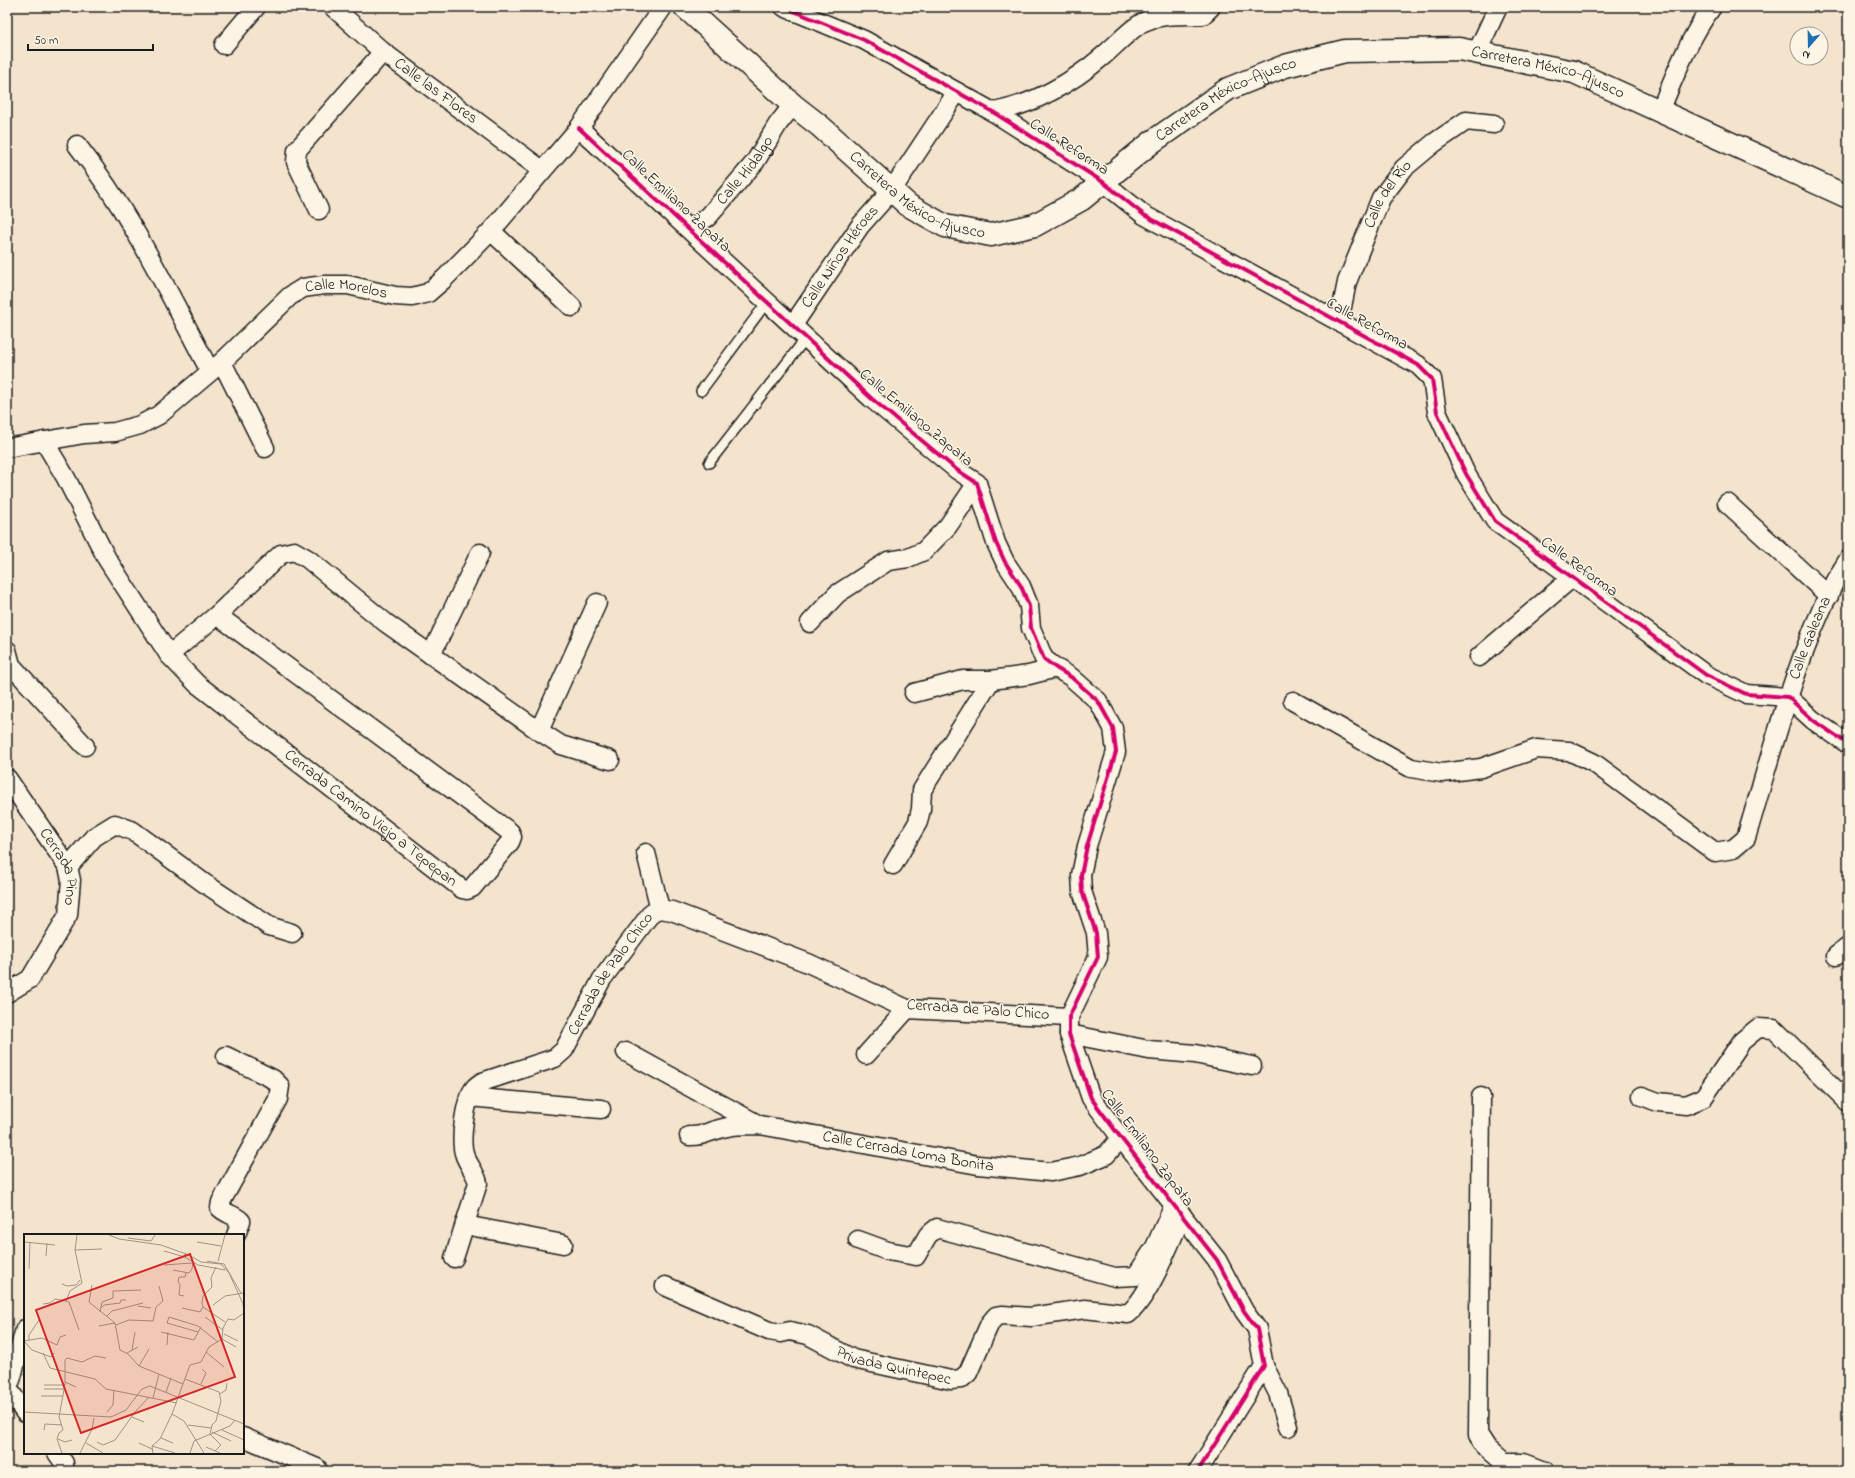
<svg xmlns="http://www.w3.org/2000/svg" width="1855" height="1478" font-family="'Indie Flower',sans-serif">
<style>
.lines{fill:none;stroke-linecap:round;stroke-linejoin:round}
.service-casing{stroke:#1c1c1c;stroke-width:12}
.minor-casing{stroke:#1c1c1c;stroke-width:21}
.secondary-casing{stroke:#1c1c1c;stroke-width:25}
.service{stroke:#fcf5e5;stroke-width:9}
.minor{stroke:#fcf5e5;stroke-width:18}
.secondary{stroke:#fcf5e5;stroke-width:22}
.cycleway-casing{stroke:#fcf5e5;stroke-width:6}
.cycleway{stroke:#d6006c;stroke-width:4}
.labels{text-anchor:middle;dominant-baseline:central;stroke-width:3;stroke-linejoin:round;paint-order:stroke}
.street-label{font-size:16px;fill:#1c1c1c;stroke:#fcf5e5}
.inset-road{fill:none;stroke:#9e9486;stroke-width:1}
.view{fill:#d62828;fill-opacity:0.15;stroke:#d62828;stroke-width:2}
.inset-edge{fill:none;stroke:#1c1c1c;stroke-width:2}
</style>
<rect width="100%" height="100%" fill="#f5e4cd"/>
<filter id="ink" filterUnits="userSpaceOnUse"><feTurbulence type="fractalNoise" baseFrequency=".025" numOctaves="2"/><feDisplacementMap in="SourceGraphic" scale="8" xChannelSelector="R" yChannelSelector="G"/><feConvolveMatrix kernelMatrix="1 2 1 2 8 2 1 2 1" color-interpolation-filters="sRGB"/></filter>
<g filter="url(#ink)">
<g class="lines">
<!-- service casing -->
<g class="service-casing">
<path id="service" d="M701,391L767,302
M709,463L806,338"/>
</g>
<!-- minor casing -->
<g class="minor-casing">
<g id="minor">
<path id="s1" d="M333,7L383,52L542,170"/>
<path d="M784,7L864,40L993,112L1103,182L1144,215L1418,365L1432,379L1437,412L1466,474L1495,521L1706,675L1746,694L1788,697L1813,720L1848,744"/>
<path d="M224,45L256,7"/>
<path d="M1477,52L1498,7"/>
<path d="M1660,111C1675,75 1689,38 1712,7"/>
<path d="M993,112C1033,105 1073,82 1103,56C1114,47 1134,25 1146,21C1164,14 1184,15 1203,15L1211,7"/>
<path d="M579,128L871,398L957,470L977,483L996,543L1005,562L1021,586L1029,606L1031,628L1044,659L1056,668L1071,677L1098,701L1113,728L1116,752L1087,846L1081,875L1082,891L1096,933L1098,957L1069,1017V1034L1091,1098L1121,1138L1217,1260L1244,1311L1257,1329L1264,1366L1198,1471"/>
<path d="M77,145C131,213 169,294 210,371"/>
<path d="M319,210L296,162L297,150L383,52"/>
<path id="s2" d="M689,229L708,217L755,162L778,124L793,105"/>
<path d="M491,231L572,307"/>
<path id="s3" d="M1339,322L1347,282L1381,198L1404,168L1434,143L1466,121L1494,124"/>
<path id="s4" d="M793,325L860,226L892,190L957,92"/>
<path d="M222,362L265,448"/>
<path id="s5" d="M44,441L66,478L107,559L169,655L197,684L462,889L467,890L472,888L510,842L512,837L510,832L217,615"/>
<path id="s6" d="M7,448L84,434L115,432L140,425L159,415L222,362L290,296L303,288L324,285H348L395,296L412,297L428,293L444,279L491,231L579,128L663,7"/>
<path d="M1727,503L1829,596"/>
<path d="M810,623L837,594L888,561L908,558L924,551L948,526L977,483"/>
<path d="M7,650L11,665L85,746"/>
<path d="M169,655L217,615L281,554L294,551L308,559L386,623L539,731L561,745L610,760"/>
<path d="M431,655L480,553"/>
<path d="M1479,657L1573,577"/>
<path d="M914,693L963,680H991L1029,675L1056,668"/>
<path id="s7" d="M1293,701L1411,768L1442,773L1481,768L1536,749L1569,751L1594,763L1715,852L1733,849L1746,838C1772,752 1794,662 1835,581C1839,574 1844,567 1848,560"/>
<path d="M539,731L597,603"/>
<path id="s8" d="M7,778L68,867L71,880L68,915L30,979L7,993"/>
<path d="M646,853L660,909"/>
<path d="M893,865L918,822L921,809L922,790L991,680"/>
<path d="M68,867L94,837L115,824L133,831L204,883L269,926L292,933"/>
<path d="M1836,956L1848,947"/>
<path d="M1069,1034L1149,1050L1195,1054L1252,1066"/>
<path d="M626,1052L759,1125"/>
<path d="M866,1055L907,1009"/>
<path d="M226,1056L273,1079L280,1086L278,1099L221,1202L220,1208C226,1214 235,1215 241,1221L236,1235"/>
<path d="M1642,1096L1658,1102L1686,1105L1703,1098L1742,1041L1758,1028L1774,1029L1848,1102"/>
<path d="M469,1097L601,1109"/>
<path d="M1481,1097L1478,1434L1487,1448L1504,1463H1524L1545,1471"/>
<path id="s9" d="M689,1136C701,1137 705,1133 716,1130C730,1125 745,1125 760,1125L978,1165L1051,1172L1080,1166L1106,1155L1121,1138"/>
<path d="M465,1225L563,1244"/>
<path d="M858,1240L888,1251L916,1256L928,1235L937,1228L1115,1277L1136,1276L1155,1247L1174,1205"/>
<path id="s10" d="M454,1258L478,1183C476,1173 469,1166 465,1156C459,1142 465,1102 473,1090C475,1086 479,1084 482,1082L555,1058L564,1050L602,979L652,912L660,909L672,911L808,963L907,1009L1069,1017"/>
<path id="s11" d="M665,1286L769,1331L781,1333L790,1331L808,1335L853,1359L951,1380L961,1379L968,1373L990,1323L996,1316L1003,1315L1031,1317L1085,1309L1128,1314C1149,1297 1171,1241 1182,1215"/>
<path d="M1264,1366L1278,1393L1288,1427"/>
<path d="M7,1384L11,1380L25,1329"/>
<path d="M7,1387L25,1413"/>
<path d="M243,1437L317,1468"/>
<path d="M57,1453L64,1463V1471"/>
</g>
</g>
<!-- secondary casing -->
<g class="secondary-casing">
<g id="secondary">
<path id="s12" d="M685,7L793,105L820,126L908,205L945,226L991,235L1035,225L1082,199L1152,142L1228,89L1285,66L1345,51L1459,49L1574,72L1848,197"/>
</g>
</g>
<!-- service -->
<use href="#service" class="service"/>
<!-- minor -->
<use href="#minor" class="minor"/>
<!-- secondary -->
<use href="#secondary" class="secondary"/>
<!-- cycleway casing -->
<g class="cycleway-casing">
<path id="cycleway" d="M784,7L864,40L993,112L1103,182L1144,215L1418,365L1432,379L1437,412L1466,474L1495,521L1706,675L1746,694L1788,697L1813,720L1848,744
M579,128L871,398L957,470L977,483L996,543L1005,562L1021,586L1029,606L1031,628L1044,659L1056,668L1071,677L1098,701L1113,728L1116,752L1087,846L1081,875L1082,891L1096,933L1098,957L1069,1017V1034L1091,1098L1121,1138L1217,1260L1244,1311L1257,1329L1264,1366L1198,1471"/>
</g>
<!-- cycleway -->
<use href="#cycleway" class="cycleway"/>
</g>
</g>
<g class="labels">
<!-- street labels -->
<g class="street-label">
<text stroke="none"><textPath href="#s12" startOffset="999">Carretera México-Ajusco</textPath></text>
<text stroke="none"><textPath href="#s1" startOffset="133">Calle las Flores</textPath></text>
<text stroke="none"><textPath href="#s12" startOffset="663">Carretera México-Ajusco</textPath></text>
<text transform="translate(1069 147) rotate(33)">Calle Reforma</text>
<text stroke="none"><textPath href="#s2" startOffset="82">Calle Hidalgo</textPath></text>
<text stroke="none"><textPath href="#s12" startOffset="302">Carretera México-Ajusco</textPath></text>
<text stroke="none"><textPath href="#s3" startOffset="138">Calle del Río</textPath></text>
<text transform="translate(676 201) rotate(43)">Calle Emiliano Zapata</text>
<text stroke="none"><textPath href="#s4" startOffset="83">Calle Niños Héroes</textPath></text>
<text stroke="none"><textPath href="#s6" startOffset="393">Calle Morelos</textPath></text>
<text transform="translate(1367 324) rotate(29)">Calle Reforma</text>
<text transform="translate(916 418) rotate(40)">Calle Emiliano Zapata</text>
<text transform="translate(1579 567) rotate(36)">Calle Reforma</text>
<text stroke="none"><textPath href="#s7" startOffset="721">Calle Galeana</textPath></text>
<text stroke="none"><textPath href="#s5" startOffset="508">Cerrada Camino Viejo a Tepepan</textPath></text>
<text stroke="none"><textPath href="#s8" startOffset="105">Cerrada Pino</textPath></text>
<text stroke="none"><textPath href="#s10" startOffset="367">Cerrada de Palo Chico</textPath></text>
<text transform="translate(978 1010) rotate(4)">Cerrada de Palo Chico</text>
<text transform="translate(1147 1148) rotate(53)">Calle Emiliano Zapata</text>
<text stroke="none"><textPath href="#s9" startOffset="223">Calle Cerrada Loma Bonita</textPath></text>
<text stroke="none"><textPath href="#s11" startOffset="245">Privada Quintepec</textPath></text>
</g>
</g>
<!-- overview -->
<g transform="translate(24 1234)">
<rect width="220" height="220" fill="#f5e4cd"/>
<path class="inset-road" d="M85,1L95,5L137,11L165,21L177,28L197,30L205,39L220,72M104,4L127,7L131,1M0,8L31,11M173,8L197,12M51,16L78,15M140,17L161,23M161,19V23L174,31L201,36M22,22L23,9M183,27L200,30L217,59M194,27L201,1M140,31L168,29M192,33L187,44L188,53L179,62L178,69L179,73L201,88M5,35L6,8M149,36L165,39L168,35L169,28M38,50L43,52L52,51L56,46M68,51L65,68L91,89L96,116L104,120L115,132L159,150M160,62L155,61L156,50L154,48L155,43H161L162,39M42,67L46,57L58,49L51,16L53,1M42,67L45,68L55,96M19,70L26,69L31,65L42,67M189,71L201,62L220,59M114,72L127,74M77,74L80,71L96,69L97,66H102M158,74L176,78L179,73M76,78L78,68L89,64V57L117,56M83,82L88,77L119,69M181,83L199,96M92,91L105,86L129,87L132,73L139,67L135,52M75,92L91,89M137,98L170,106L177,93M174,98L143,89L145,83L174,92L194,108M200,100L214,107M198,105L212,113M5,106V101L15,86M0,107L18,104L33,111L36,103L42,101M0,107L8,116L27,123L30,119M143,111L144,98M108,116L111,98M182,118L200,133M19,119L26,134L71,145L82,155L153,169M103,119L114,113M115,132L125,115M161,145L195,158L197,167L192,187M41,148L52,153M177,150L182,139L178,135M20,151H41M20,155H40M142,158L147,144M196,160L202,156L203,149M17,162H39M129,164L135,140M0,178L87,183L102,176L118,155L126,152L220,190M83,178L89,171L90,156M148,180L160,187L180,219M108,183L120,188M164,191L187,194M20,196L21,190L38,191M198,196L220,206M188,198L207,207M137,204L149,209M34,205L41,208L48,206M73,208L79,211L91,206L111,178L125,163M62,209L79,219M115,209L128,215M128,212L151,219M182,213L196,219M191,217L197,211L186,200L188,191L192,187M38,219L33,205L35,199L39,196L35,183L41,150V126L43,124L58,128L71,122L82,124M56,219L68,195L70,184M129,219L128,212L136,205L148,180L166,131L177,128L185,113L198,105L199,94L204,85L210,86L220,79L219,70M166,219L170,207L206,192L211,186"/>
<path class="view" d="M166,20L211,143L57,199L12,76Z"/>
<rect width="220" height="220" class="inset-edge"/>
</g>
<!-- margin -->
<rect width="1855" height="1478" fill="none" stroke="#fcf5e5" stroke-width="24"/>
<rect x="12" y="12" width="1831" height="1454" fill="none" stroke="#1c1c1c" stroke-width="1.5" filter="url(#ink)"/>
<!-- north arrow -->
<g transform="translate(1809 46) rotate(200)"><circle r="19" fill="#fcf5e5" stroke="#a29e95"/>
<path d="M0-3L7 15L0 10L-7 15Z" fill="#1f6fb2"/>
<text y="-6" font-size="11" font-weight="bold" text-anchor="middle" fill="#1c1c1c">N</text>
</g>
<!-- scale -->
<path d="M28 44v6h125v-6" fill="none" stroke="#1c1c1c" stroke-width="2"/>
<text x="34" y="44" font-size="12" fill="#1c1c1c" stroke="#fcf5e5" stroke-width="3" paint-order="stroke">50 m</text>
</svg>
